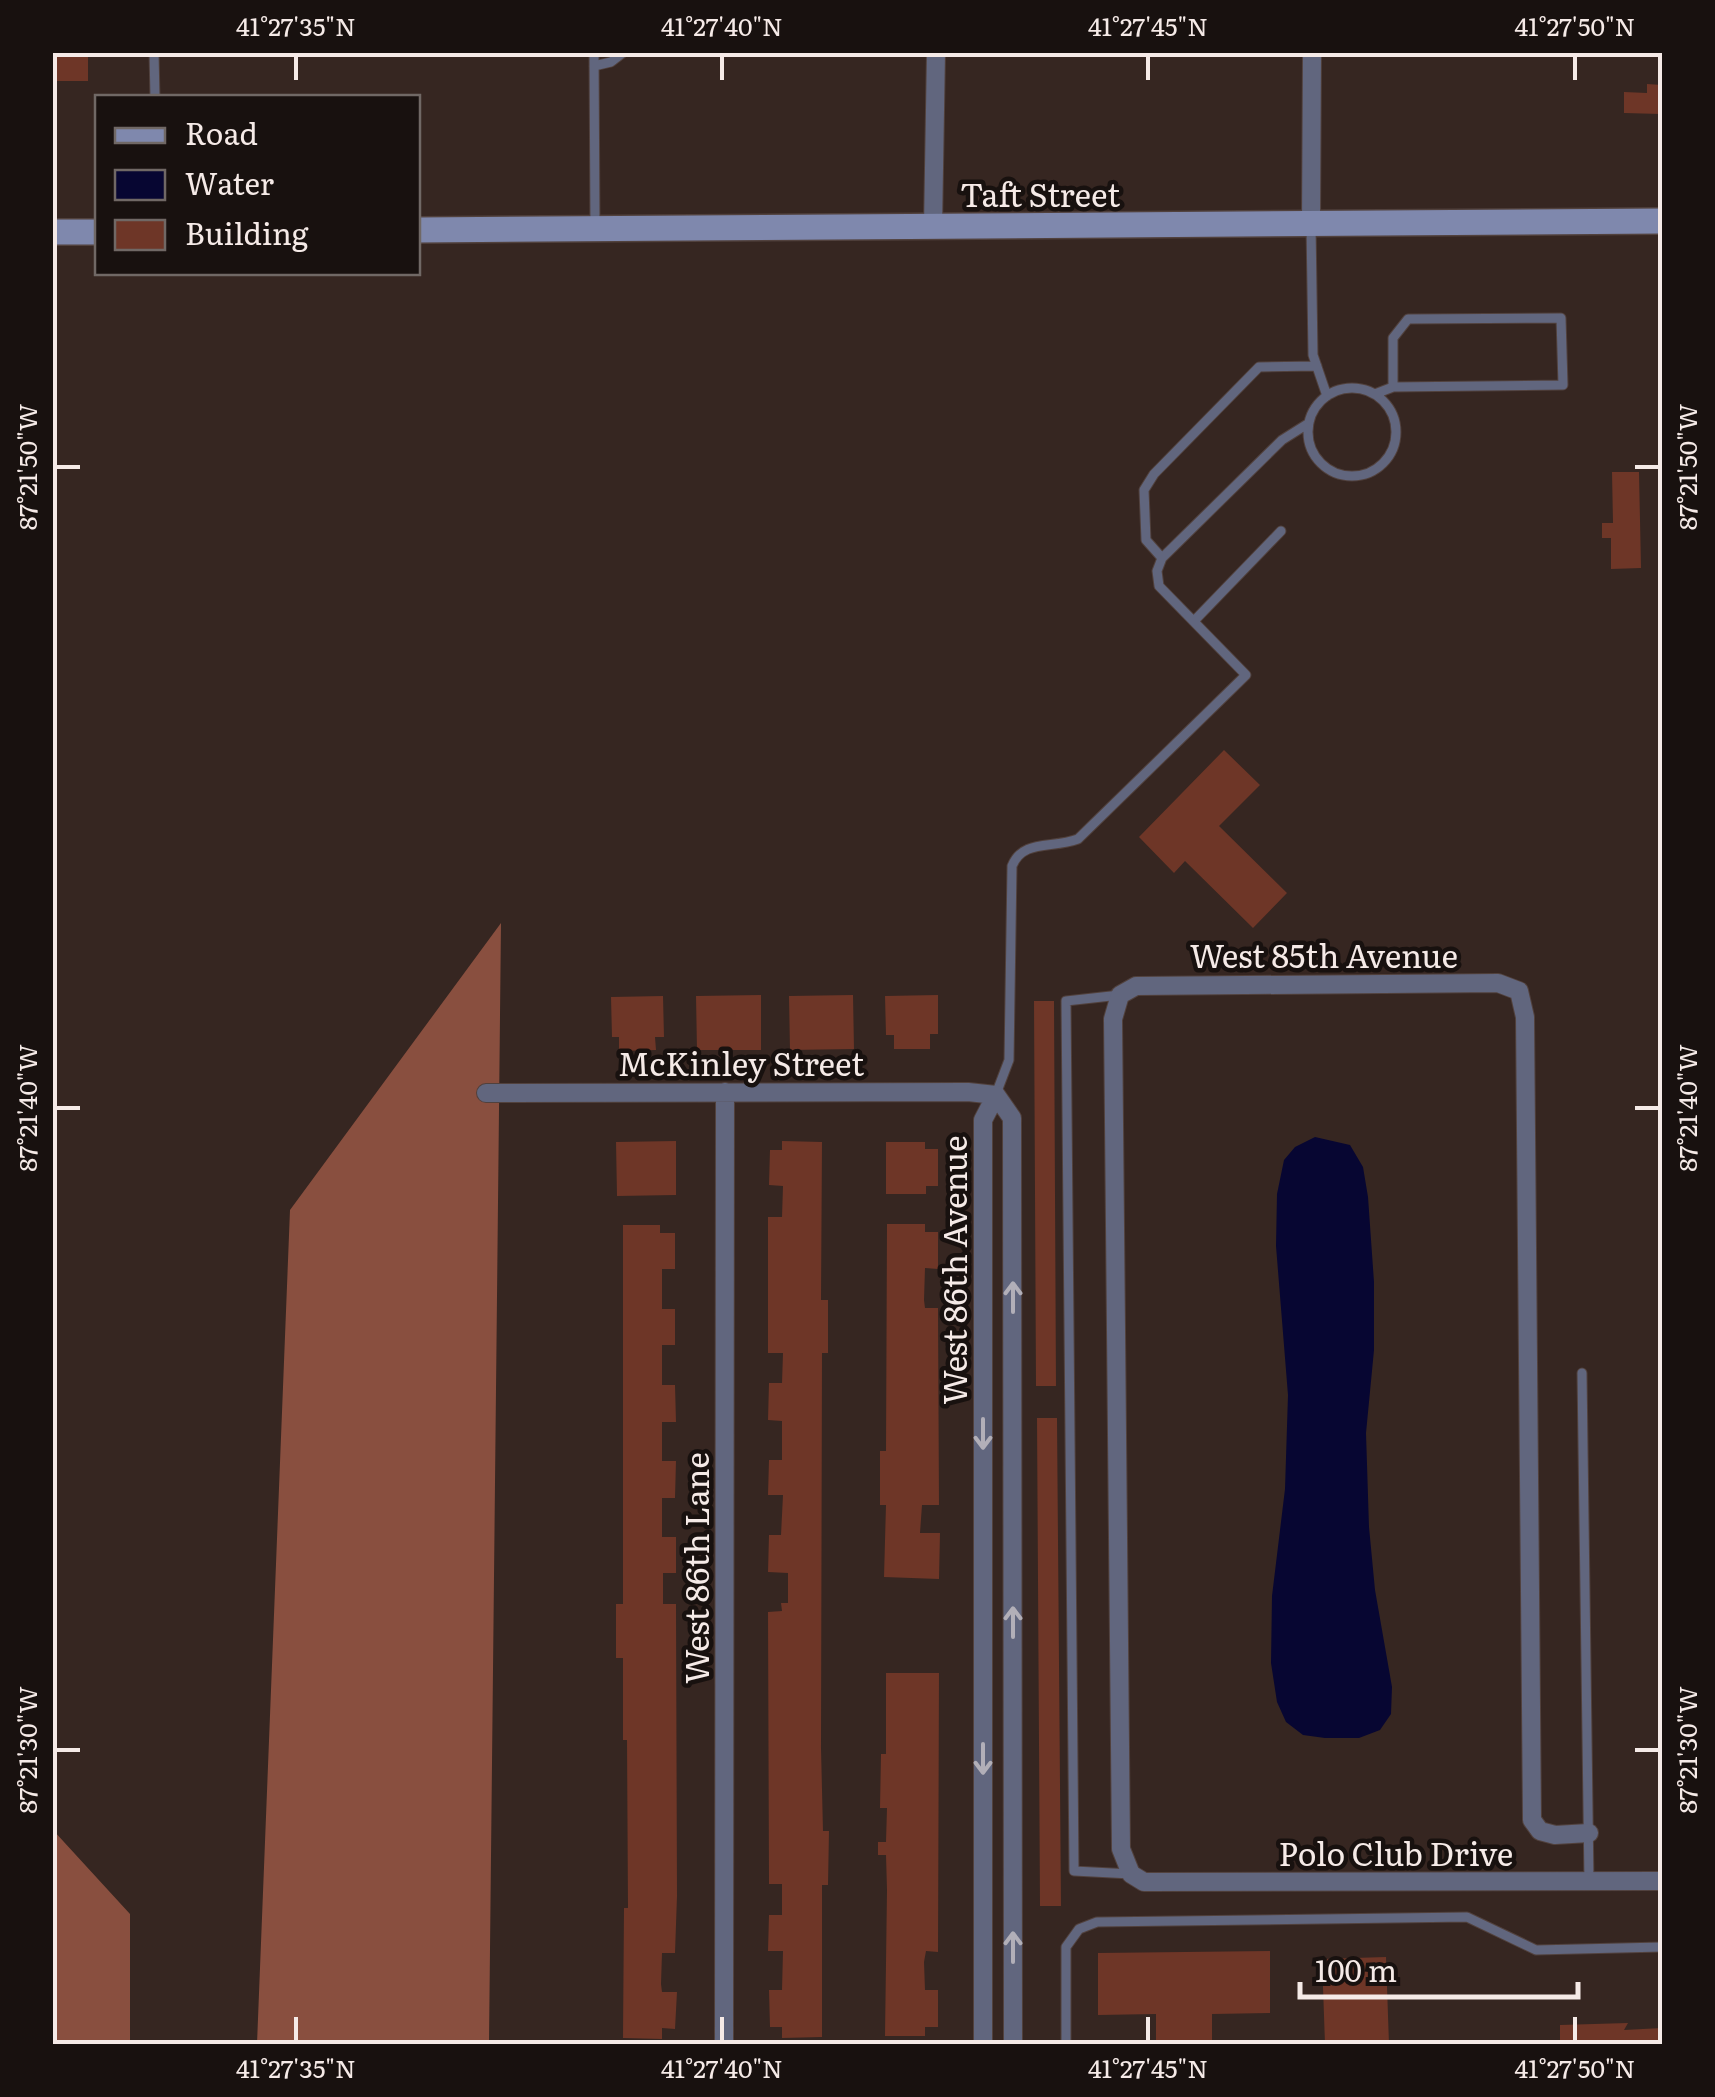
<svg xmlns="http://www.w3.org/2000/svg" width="1715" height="2097" font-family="Literata,serif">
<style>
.forest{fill:#894f3f}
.water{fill:#070632}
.building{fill:#6e3627}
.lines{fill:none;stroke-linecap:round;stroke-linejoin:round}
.service-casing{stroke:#51413d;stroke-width:11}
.minor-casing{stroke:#51413d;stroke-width:20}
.secondary-casing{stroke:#51413d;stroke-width:28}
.service{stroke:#61667e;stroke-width:9}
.minor{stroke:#61667e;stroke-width:18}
.secondary{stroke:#7f88ad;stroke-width:25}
.oneway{stroke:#b2afb8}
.ticks{fill:none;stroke:#f5eae7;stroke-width:4}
.labels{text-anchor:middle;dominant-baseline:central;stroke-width:9;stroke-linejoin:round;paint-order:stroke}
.street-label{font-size:32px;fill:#f5eae7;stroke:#18110f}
.neatline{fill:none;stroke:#f5eae7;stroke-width:4}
.ticks-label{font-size:25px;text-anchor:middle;fill:#f5eae7}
</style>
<rect width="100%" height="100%" fill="#362621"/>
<!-- forest -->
<path class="forest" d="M501,923L489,2044H257L290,1210Z
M53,1830L130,1914V2044H53Z"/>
<!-- water -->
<path class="water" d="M1315,1137L1350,1145L1363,1167L1368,1197L1374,1282V1350L1366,1433L1369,1527L1375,1590L1392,1687L1391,1714L1380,1730L1359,1738H1325L1303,1735L1286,1722L1277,1702L1271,1663L1272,1596L1285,1489L1288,1395L1276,1246L1277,1194L1284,1160L1295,1147Z"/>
<!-- building -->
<path class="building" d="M52,52H88V81H52Z
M1647,84L1662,85L1661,114L1624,113V92L1647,93Z
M1612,472H1639L1641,568L1611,569V538H1602V523H1613Z
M1224,750L1260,785L1219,826L1287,893L1253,928L1185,861L1174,873L1139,837Z
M761,995V1050H697L696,996Z
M853,995L854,1049L790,1050L789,996Z
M938,995V1034H930V1049H894V1035H886L885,996Z
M663,996L664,1037H655L656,1050L619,1051V1037H612L611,997Z
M1034,1001H1054L1056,1386H1036Z
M676,1141V1195L617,1196L616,1142Z
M782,1141L822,1142L821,1300H828V1353H822L821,1748L823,1831H829L828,1885H822V2037L782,2038V2027H770L769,1990H782L783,1951H768L769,1915H782V1884H769L768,1612L782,1611L781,1603H788V1573L768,1572L769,1535H781L783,1495H768L769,1460H782V1421L768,1420L769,1383H782L783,1353H768V1217H782L783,1186L769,1185L770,1150H782Z
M886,1142H925V1149H938V1186H926V1194H886Z
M887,1224H925V1232H938V1269L925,1268L924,1300L925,1308H938L939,1505H922L920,1533H940L939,1579L884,1577L886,1505H880V1451H886Z
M623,1225H660V1233H675V1269H662V1309H675V1345H662V1385H675L676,1422H662V1461H676L675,1498H662V1537H676V1573H663V1604H676L677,1896L675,1953H662L661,1984L662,1992H677L675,2029L662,2028V2039L623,2038L624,1908H628L627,1740H623V1658H616V1604H623Z
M1037,1418H1057L1061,1906H1040Z
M886,1673H939L938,1952L926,1951L924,1962L925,1990H938V2027H925V2036H885L887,1890L886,1855H878V1842H886L887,1808H880L881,1754H886Z
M1270,1951V2013L1212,2014V2044H1156V2014L1098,2015V1953Z
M1386,1957L1389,2044H1325L1322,1959Z
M1628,2023L1624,2030L1662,2028V2044H1560V2025Z"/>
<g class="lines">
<!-- service casing -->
<g class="service-casing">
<path id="service" d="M154,52L155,98
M594,52L595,225
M594,66L611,62L624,52
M1311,226L1313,355L1327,396
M1308 432a44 44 0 1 1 88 0a44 44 0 1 1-88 0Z
M1375,394L1393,387L1563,385L1561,318L1408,319L1393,338V387
M1162,558L1146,540L1144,490L1154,474L1259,367L1317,366
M1194,621L1281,531
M1120,995L1066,1001L1074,1871L1131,1874
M996,1094L1009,1060L1012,866C1023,839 1051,849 1078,839L1246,675L1159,586L1157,571L1162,558L1282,440L1309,423
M1582,1373L1589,1882
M1066,2044V1947L1079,1929L1097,1922L1467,1917L1536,1950L1662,1947"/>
</g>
<!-- minor casing -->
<g class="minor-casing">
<path id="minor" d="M1311,224L1312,52
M933,226L936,52
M486,1093L968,1092L996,1095
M996,1095L1012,1118L1013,2044
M1589,1833L1555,1835L1540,1831L1532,1820L1525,1017L1519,991L1498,983L1136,986L1120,995L1113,1019L1121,1849L1131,1874L1144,1882L1662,1881
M724,2044L725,1092
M983,2044V1120L996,1095"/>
</g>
<!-- secondary casing -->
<g class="secondary-casing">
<path id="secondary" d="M418,230L1662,221
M52,232H98"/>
</g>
<!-- service -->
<use href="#service" class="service"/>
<!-- minor -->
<use href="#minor" class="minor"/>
<!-- secondary -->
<use href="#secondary" class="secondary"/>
</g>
<!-- one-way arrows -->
<defs><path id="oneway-shaft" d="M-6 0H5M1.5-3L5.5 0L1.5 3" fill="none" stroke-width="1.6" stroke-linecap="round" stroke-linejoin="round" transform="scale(2.5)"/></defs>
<g class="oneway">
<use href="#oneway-shaft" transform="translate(1013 1297) rotate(-90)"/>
<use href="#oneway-shaft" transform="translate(983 1434) rotate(90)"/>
<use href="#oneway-shaft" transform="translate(1013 1622) rotate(-90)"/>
<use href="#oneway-shaft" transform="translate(983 1759) rotate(90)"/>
<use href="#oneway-shaft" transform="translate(1013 1947) rotate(-90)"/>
</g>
<!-- ticks -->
<path class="ticks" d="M296,55V80M722,55V80M1148,55V80M1575,55V80M55,467H80M1635,467H1660M55,1108H80M1635,1108H1660M55,1750H80M1635,1750H1660M296,2017V2042M722,2017V2042M1148,2017V2042M1575,2017V2042"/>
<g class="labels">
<!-- street labels -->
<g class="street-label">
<text x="1040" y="193">Taft Street</text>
<text x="1324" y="954">West 85th Avenue</text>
<text x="741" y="1062">McKinley Street</text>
<text transform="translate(953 1270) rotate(-90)">West 86th Avenue</text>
<text transform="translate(695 1568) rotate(-90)">West 86th Lane</text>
<text x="1396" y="1852">Polo Club Drive</text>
</g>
</g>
<!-- border -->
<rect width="1715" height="2097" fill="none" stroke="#18110f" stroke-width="110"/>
<!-- legend -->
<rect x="95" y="95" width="325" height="180" fill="#18110f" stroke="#706865" stroke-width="2.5"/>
<rect x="115" y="128" width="50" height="15" fill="#7f88ad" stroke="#706865" stroke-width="2.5"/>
<text x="185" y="145" font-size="30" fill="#f5eae7">Road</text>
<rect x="115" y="170" width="50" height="30" fill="#070632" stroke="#706865" stroke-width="2.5"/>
<text x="185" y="195" font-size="30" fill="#f5eae7">Water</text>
<rect x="115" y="220" width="50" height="30" fill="#6e3627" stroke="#706865" stroke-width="2.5"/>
<text x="185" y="245" font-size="30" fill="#f5eae7">Building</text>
<!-- scale -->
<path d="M1300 1982v15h278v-15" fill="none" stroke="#f5eae7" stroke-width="5"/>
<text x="1315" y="1982" font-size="30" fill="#f5eae7" stroke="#18110f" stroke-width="8" paint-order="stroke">100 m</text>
<rect x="55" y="55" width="1605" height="1987" class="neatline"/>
<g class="ticks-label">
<text x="296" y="36">41°27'35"N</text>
<text x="722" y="36">41°27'40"N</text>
<text x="1148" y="36">41°27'45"N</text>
<text x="1575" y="36">41°27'50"N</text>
<text transform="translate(1688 467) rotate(-90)" y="9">87°21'50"W</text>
<text transform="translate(28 467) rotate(-90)" y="9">87°21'50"W</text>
<text transform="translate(1688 1108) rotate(-90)" y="9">87°21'40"W</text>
<text transform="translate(28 1108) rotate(-90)" y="9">87°21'40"W</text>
<text transform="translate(1688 1750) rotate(-90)" y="9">87°21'30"W</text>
<text transform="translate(28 1750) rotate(-90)" y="9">87°21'30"W</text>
<text x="296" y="2078">41°27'35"N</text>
<text x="722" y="2078">41°27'40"N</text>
<text x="1148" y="2078">41°27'45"N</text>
<text x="1575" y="2078">41°27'50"N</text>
</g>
</svg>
